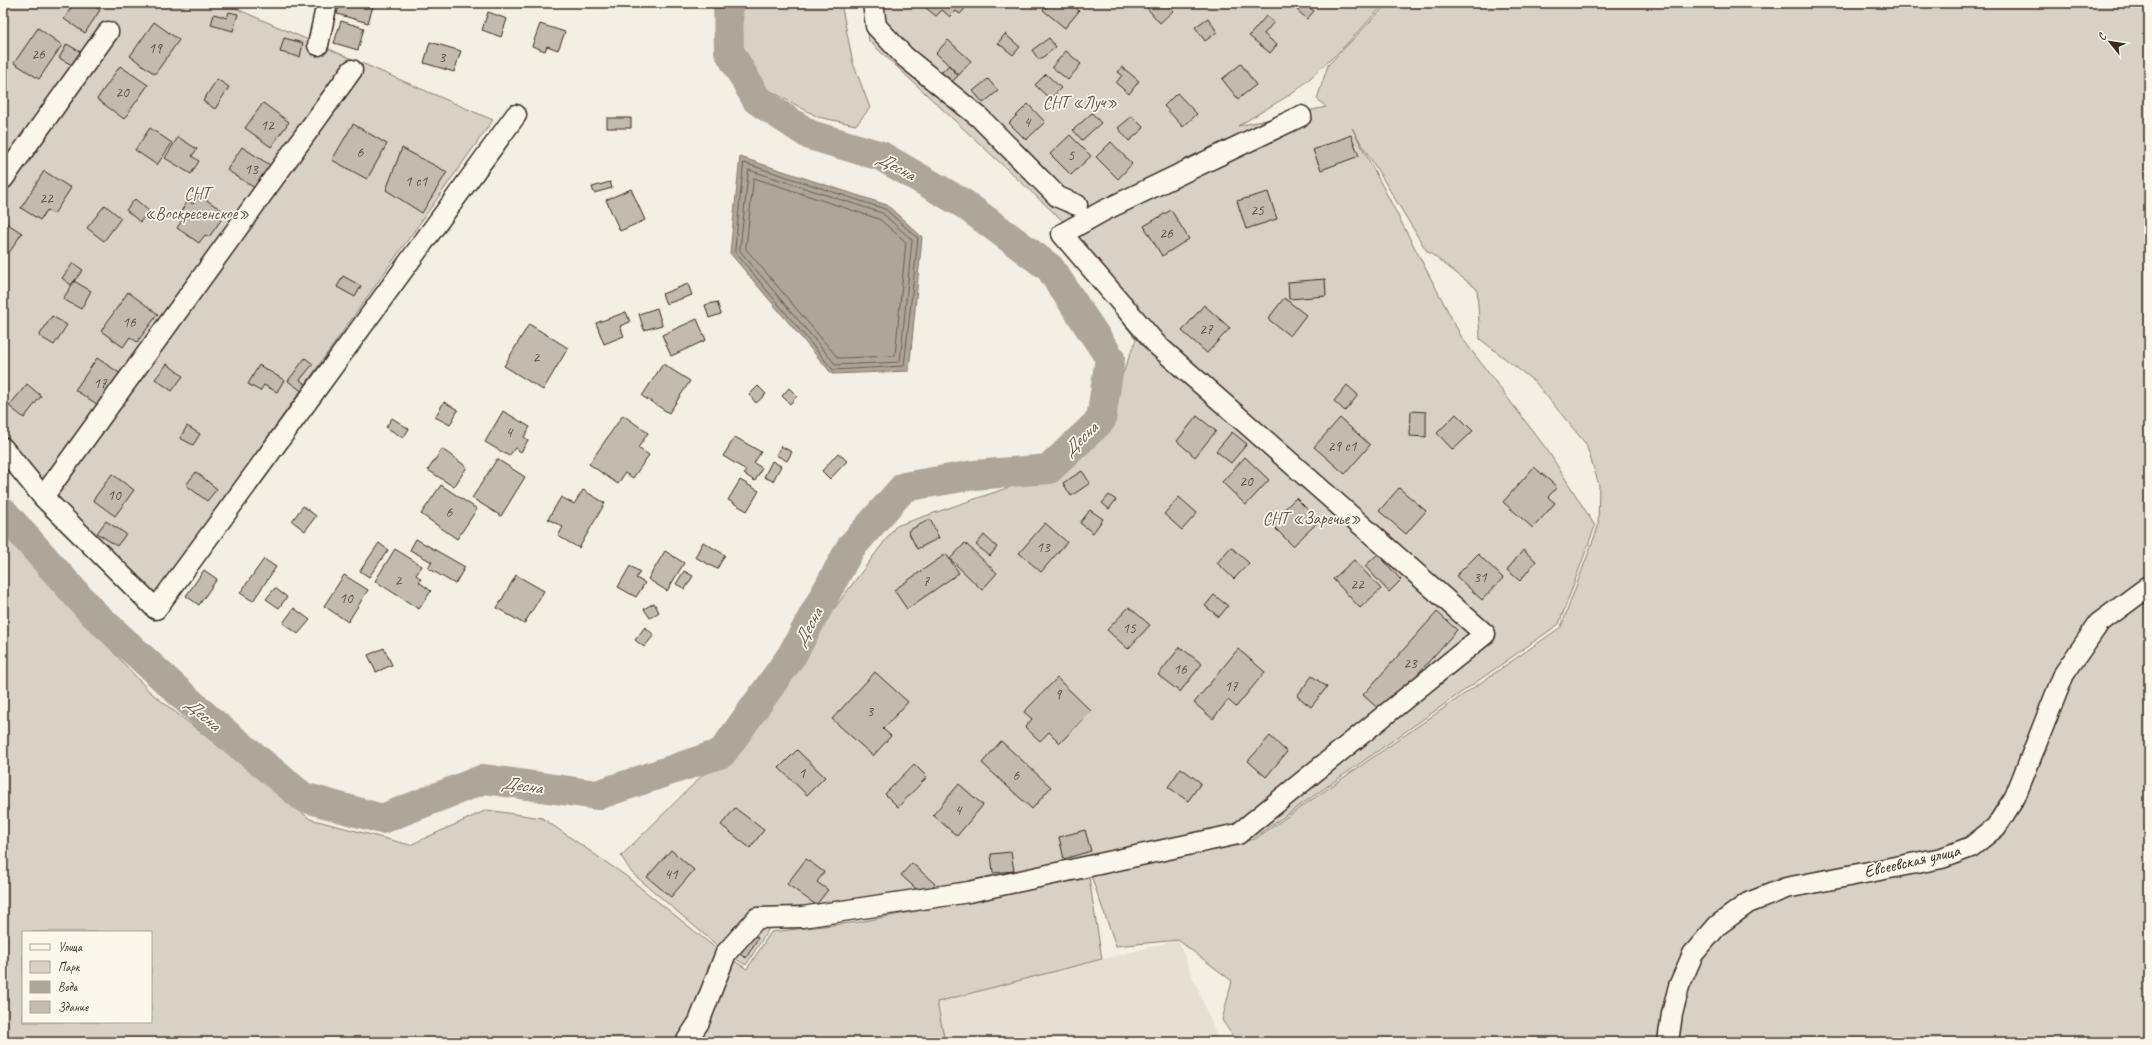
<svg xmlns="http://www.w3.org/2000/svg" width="2152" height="1045" font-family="Caveat,sans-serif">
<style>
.built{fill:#e5dfd4}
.green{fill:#d8d1c6;stroke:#8a7e72;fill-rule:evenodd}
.water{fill:#afa69a;stroke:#817468}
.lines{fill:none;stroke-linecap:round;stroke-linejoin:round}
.shore{stroke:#695c50;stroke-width:1}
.river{stroke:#afa69a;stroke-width:30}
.building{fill:#c3bbb0;stroke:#3b2a1e}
.minor-casing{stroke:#3b2a1e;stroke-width:23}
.minor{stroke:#fbf7ec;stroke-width:20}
.labels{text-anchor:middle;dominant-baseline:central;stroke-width:3.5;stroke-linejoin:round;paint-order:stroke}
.number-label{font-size:15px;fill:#5d4e42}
.park-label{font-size:17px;fill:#625448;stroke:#fbf7ec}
.street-label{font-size:17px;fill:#3b2a1e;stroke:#fbf7ec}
.water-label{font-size:18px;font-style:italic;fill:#645549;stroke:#fbf7ec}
</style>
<rect width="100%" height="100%" fill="#f3efe4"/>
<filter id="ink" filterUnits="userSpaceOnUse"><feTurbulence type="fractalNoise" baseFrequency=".025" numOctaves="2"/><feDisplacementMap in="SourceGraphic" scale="8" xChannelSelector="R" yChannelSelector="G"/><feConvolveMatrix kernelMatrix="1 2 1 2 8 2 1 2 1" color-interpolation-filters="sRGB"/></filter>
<g filter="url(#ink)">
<!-- built -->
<path class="built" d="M1178,940L1219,1042H945L936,1002Z"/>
<!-- green -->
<path class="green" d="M3,3H223L493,120L147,607L3,458Z
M736,3H841L853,63L870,108L856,125L818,117L767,89L738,52Z
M863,3H1385L1342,49L1296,91L1238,126L1326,107L1317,99L1328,65L1388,3H2149V1042H1237L1222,1020L1232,981L1178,940L1116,946L1091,876L1255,839L1561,627L1598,527L1599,485L1586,444L1535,382L1480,339L1477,289L1426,250L1352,128L1462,338L1548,451L1595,526L1559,624L1255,837L925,903L770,927L746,965L726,953L632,873L621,856L729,749L896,526L1051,473L1104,423L1136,339L1053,235L1065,223L869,41Z
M3,532L150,692L310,819L410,845L487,810L542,818L626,876L723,954L747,969L771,932L859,922L1089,878L1102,959L937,1002L945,1042H3ZM23,932H151V1022H23Z"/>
<!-- water -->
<path class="water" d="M740,157L887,205L922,237L909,371L832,374L730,253Z"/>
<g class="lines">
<!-- shore -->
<path class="shore" d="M744,163L885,209L918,238L904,366L833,370L735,252Z
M749,170L882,213L912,240L900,362L836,365L740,251Z
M754,178L879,219L906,242L895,356L838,358L746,249Z"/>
<!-- river -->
<path class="river" d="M3,512L92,612L206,717L303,797L382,819L484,779L597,795L722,753L792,655L851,547L904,487L974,475L1049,469L1101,420L1110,358L1050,268L964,204L881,156L810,135L757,100L729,51L728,3"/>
</g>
<!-- building -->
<path class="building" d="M74,3H88L100,10L85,33L64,19Z
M340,3H374L368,23L337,14Z
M970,3L960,14L956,11L950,17L942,10L936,16L921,4Z
M1049,3H1078L1075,7L1079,11L1065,28L1043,10Z
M1150,3H1165L1173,11L1160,23L1146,7Z
M1303,3L1314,11L1307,19L1297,10Z
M229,12L238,14L233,31L211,25L214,14L227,18Z
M488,12L507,19L501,37L482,30Z
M1266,16L1274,22L1264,34L1277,45L1270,53L1249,36Z
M1208,18L1217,32L1205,41L1195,27Z
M341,21L364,28L358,50L334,43Z
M154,22L179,40L155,74L130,56Z
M540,24L565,32L558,50L547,46L545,51L532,46Z
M38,28L62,45L39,79L14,63Z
M1005,34L1020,47L1013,55L998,43Z
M284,38L303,43L300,57L280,52Z
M1049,38L1056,47L1039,60L1032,50Z
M948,40L971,61L959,75L936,53Z
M430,42L461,51L454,72L424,63Z
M67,44L84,54L76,67L59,58Z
M1066,51L1081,64L1068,80L1052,67Z
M1241,64L1256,85L1238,99L1222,79Z
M949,65L958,76L946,87L937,77Z
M120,66L148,85L124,119L97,99Z
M1122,67L1139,81L1129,94L1116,83L1122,75L1118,72Z
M1046,74L1061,88L1050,99L1035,85Z
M217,79L229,87L215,109L203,101Z
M988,79L998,91L983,103L973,91Z
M1177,93L1197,114L1183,127L1164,106Z
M263,103L289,122L271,147L245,128Z
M1028,104L1045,122L1026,140L1009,123Z
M1092,113L1101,123L1082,140L1073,130Z
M1132,116L1144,128L1129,141L1118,128Z
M607,118H631V128H607Z
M353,124L387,144L367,179L332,160Z
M150,128L172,143L157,165L135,150Z
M1070,135L1091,156L1071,175L1050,154Z
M1351,135L1359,156L1321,170L1313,150Z
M178,137L197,149L192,156L199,161L191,174L165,158Z
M1111,142L1132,164L1118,179L1096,157Z
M242,147L276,169L261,192L227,170Z
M402,148L447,172L422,213L386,190Z
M44,171L71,188L54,214L47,210L40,220L21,208Z
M610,182L612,188L594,193L592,187Z
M631,189L645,220L620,231L606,200Z
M1268,192L1277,219L1246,229L1237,201Z
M199,195L226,213L209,237L205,235L199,243L177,228L184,217L179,214L188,201L193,204Z
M135,199L149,211L140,222L126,210Z
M105,205L121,218L104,241L87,228Z
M1171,210L1189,239L1162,256L1144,226Z
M3,221L22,233L9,253L3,249Z
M73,263L83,270L71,285L62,278Z
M343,276L361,286L355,297L337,287Z
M1325,279L1326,296L1289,299L1288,282Z
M74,281L91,291L81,309L63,299Z
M688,284L692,295L666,304L662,294Z
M128,292L158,314L137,342L130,337L123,347L101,331Z
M1284,298L1306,315L1290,336L1268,319Z
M717,302L721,314L709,318L705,305Z
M1204,305L1230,328L1207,353L1182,331Z
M657,308L662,325L644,330L639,314Z
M626,312L630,322L620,326L624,336L604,344L596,323Z
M52,316L67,325L54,345L39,336Z
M697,319L706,340L671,356L662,335Z
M529,324L568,348L543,390L504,366Z
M97,358L124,376L103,408L75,390Z
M305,358L313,364L300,380L308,386L303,392L288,381Z
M167,364L183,376L172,391L155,379Z
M663,364L690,381L669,413L642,396Z
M259,365L284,380L277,392L264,385L260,391L248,384Z
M27,384L41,396L24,418L9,406Z
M1347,385L1358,395L1345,411L1334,401Z
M758,386L766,394L756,403L749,395Z
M789,388L797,396L790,404L782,396Z
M444,402L458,410L450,425L435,417Z
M503,411L530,427L524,437L528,440L521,452L515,448L509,456L485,442Z
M1411,411L1426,412V437L1410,436Z
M1456,414L1473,431L1453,450L1437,433Z
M623,415L648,433L638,448L649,455L633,478L625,473L618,484L589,464Z
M1197,416L1216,431L1195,457L1177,441Z
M392,418L409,429L403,438L386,427Z
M1340,418L1370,445L1345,474L1314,447Z
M187,426L200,434L193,445L180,438Z
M1232,432L1247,444L1231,463L1216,451Z
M735,437L761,452L754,463L762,468L755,481L744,474L746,470L723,456Z
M781,446L792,452L787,461L776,455Z
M442,449L467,467L454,487L428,470Z
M838,453L847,461L830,479L822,471Z
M1245,457L1269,480L1246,505L1222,482Z
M497,459L525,477L501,516L472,498Z
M772,461L781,466L773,481L764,477Z
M1534,467L1557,487L1548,497L1555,503L1533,528L1503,502Z
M1082,471L1090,483L1071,496L1063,483Z
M196,472L217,489L207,501L186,485Z
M112,474L134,490L115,516L93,500Z
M740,480L759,491L747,511L728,500Z
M441,485L477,509L457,539L421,514Z
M1399,488L1426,511L1406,534L1379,511Z
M583,490L605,503L579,548L558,536L563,527L548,519L561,497L574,504Z
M1109,495L1116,500L1109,509L1102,503Z
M1179,497L1197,513L1182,530L1164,514Z
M1296,498L1319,521L1293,546L1270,523Z
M303,506L316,516L305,531L292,521Z
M1090,510L1103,519L1093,533L1080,523Z
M930,519L939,538L917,549L908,531Z
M106,521L126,534L117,546L97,533Z
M1045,523L1067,542L1041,572L1019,553Z
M984,535L997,547L990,556L976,545Z
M416,539L465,567L455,584L428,568L432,562L410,550Z
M703,542L725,555L717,569L695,557Z
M379,543L388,550L369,577L360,571Z
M965,543L997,573L982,590L950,559Z
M1231,547L1249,563L1234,579L1217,563Z
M395,549L422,566L416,575L421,579L419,582L431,591L419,609L375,581Z
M1523,550L1536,561L1520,581L1507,570Z
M665,551L684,563L667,591L648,579Z
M946,554L959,573L907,609L894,590Z
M1378,554L1401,580L1389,592L1365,566Z
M1478,554L1503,578L1482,600L1456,576Z
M264,559L276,567L253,601L240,593Z
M1354,560L1381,589L1360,608L1333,579Z
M630,566L640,572L636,578L645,583L636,597L618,587Z
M204,570L217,579L199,605L186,596Z
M684,571L693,576L685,589L676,584Z
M344,575L368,590L348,622L324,606Z
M516,575L544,591L524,624L497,608Z
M275,588L287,597L279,608L266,599Z
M1214,595L1228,606L1219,617L1205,606Z
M654,603L659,612L650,618L644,609Z
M1129,607L1150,625L1128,649L1107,630Z
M294,608L310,620L298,634L283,623Z
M1437,612L1457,630L1383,713L1363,695Z
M645,627L654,635L644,647L635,640Z
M1180,647L1202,664L1180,692L1158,675Z
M384,648L392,665L376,672L368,655Z
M1238,649L1265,672L1236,707L1228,700L1213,719L1194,703Z
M875,672L908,702L883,729L891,736L873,756L832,719Z
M1312,676L1327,687L1311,707L1297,696Z
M1057,678L1091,711L1060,743L1049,732L1040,741L1025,727L1032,719L1024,712Z
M1270,736L1287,752L1266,777L1248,761Z
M1001,741L1051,787L1032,809L982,763Z
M797,750L825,777L807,795L779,768Z
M914,764L927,777L898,807L885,794Z
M1181,768L1201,783L1188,801L1168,787Z
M959,784L983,805L957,836L933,815Z
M735,808L764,830L750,848L721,825Z
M1085,830L1091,851L1064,859L1059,837Z
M671,850L694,870L671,897L647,877Z
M1011,852L1014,871L993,873L991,854Z
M806,859L824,872L817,882L828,890L816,905L787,884Z
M912,863L935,884L924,896L901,875Z
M746,931L758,938L746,958L735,951Z"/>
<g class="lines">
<!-- minor casing -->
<g class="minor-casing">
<path id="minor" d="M873,3L876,26L905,57L979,117L1058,197L1077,205
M318,45L327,3
M3,179L108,32
M3,448L43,497L156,609L516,115
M43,497L352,70
M686,1042L699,1022L726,953L757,918L802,917L969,892L1238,834L1485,634L1157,345L1062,234L1103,211L1301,116
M1668,1042L1672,1014L1679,986L1693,954L1718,925L1748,903L1786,888L1942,858L1971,847L1996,827L2015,797L2064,674L2099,623L2149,586"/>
</g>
<!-- minor -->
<use href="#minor" class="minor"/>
</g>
</g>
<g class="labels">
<!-- number labels -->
<g class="number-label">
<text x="155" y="48">19</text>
<text x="38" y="54">26</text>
<text x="442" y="57">3</text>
<text x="122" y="92">20</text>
<text x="1027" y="122">4</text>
<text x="267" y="125">12</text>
<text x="360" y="152">6</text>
<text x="1071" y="155">5</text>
<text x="251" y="169">13</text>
<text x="416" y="181">1 с1</text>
<text x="46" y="198">22</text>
<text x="1257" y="210">25</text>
<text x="1166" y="233">26</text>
<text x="129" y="322">16</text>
<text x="1206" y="329">27</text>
<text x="536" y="357">2</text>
<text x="100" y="383">17</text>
<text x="509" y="432">4</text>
<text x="1342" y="446">29 с1</text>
<text x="1246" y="481">20</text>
<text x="114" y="495">10</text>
<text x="449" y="512">6</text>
<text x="1043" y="547">13</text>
<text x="1480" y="577">31</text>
<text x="398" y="580">2</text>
<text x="926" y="581">7</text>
<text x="1357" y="584">22</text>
<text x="346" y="598">10</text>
<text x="1129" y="628">15</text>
<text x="1410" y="663">23</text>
<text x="1180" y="669">16</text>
<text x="1231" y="686">17</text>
<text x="1058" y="694">9</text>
<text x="870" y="711">3</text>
<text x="802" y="773">1</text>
<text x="1016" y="775">6</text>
<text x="958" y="810">4</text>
<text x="671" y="874">41</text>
</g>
<!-- park labels -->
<g class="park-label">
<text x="1080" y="102">СНТ «Луч»</text>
<text x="197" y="193">СНТ<tspan x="197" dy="20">«Воскресенское»</tspan></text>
<text x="1312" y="518">СНТ «Заречье»</text>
</g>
<!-- street labels -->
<g class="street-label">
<text transform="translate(1912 861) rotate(-13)">Евсеевская улица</text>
</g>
<!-- water labels -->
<g class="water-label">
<text transform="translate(896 166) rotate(28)">Десна</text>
<text transform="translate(1080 439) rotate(-44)">Десна</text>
<text transform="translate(808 627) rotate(-61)">Десна</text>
<text transform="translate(203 714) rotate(41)">Десна</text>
<text transform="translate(522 785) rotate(8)">Десна</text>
</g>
</g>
<!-- margin -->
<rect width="2152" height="1045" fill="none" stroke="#fbf7ec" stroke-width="16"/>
<rect x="8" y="8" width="2136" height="1029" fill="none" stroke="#3b2a1e" stroke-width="1.5" filter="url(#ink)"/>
<!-- legend -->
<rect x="22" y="931" width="130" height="92" fill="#fbf7ec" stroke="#aea59a"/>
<rect x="30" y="944" width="20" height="6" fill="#fbf7ec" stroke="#aea59a"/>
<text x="58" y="951" font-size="12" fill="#3b2a1e">Улица</text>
<rect x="30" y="961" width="20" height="12" fill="#d8d1c6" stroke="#aea59a"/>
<text x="58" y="971" font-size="12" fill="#3b2a1e">Парк</text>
<rect x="30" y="981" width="20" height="12" fill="#afa69a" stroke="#aea59a"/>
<text x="58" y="991" font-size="12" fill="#3b2a1e">Вода</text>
<rect x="30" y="1001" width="20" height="12" fill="#c3bbb0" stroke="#aea59a"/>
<text x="58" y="1011" font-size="12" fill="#3b2a1e">Здание</text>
<!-- north arrow -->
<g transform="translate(2110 42) rotate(300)" stroke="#fbf7ec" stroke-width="3" paint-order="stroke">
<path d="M0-3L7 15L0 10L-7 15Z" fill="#3b2a1e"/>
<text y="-6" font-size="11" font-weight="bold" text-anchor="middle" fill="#3b2a1e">С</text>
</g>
</svg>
